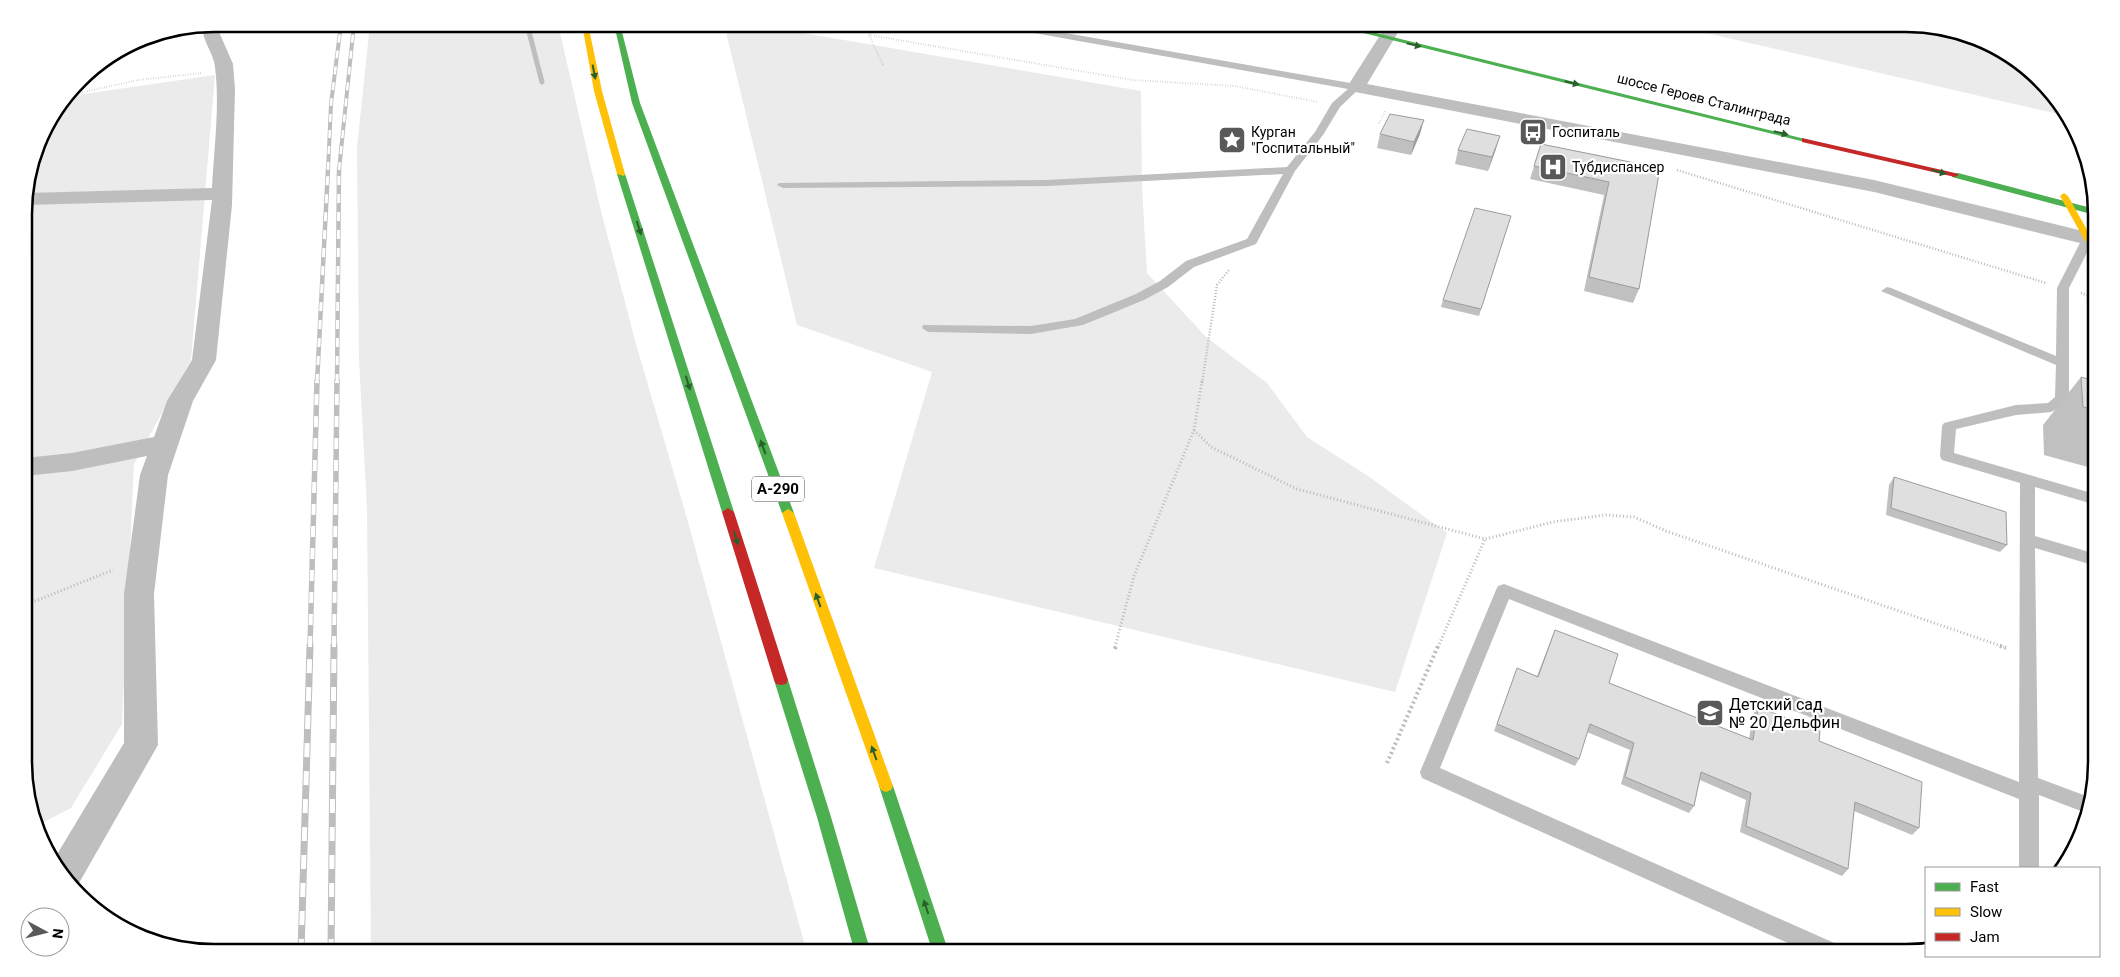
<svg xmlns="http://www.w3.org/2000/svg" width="2120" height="977" font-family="Roboto,sans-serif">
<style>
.green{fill:#ebebeb}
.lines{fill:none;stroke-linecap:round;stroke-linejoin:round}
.stream{stroke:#bebebe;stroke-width:5}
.path-far3{stroke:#b9b9b9;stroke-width:2;stroke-dasharray:0.5 2;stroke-linecap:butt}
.path-far2{stroke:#b9b9b9;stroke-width:2.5;stroke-dasharray:1 2;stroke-linecap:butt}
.path-far1{stroke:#b9b9b9;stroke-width:3;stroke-dasharray:1 2.5;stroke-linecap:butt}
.path{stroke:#b9b9b9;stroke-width:4;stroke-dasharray:2 3;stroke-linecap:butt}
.lane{fill:#bebebe;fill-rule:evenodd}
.street{fill:#bebebe;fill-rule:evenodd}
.fast{fill:#4caf50;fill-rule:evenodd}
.slow{fill:#ffc107;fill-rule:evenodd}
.jam{fill:#c62828;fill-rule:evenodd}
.rail-far3-casing{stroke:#bebebe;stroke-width:4}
.rail-far2-casing{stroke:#bebebe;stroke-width:4.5}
.rail-far1-casing{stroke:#bebebe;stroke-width:5.5}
.rail-casing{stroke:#bebebe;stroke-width:7}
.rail-far3{stroke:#fff;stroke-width:2.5;stroke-dasharray:8;stroke-linecap:butt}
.rail-far2{stroke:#fff;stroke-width:3;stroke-dasharray:9;stroke-linecap:butt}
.rail-far1{stroke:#fff;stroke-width:4;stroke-dasharray:11;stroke-linecap:butt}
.rail{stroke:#fff;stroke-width:5;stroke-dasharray:14;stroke-linecap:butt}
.wall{fill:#c0c0c0}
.shaded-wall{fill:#9c9c9c}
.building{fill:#dfdfdf;stroke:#9c9c9c}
.oneway{fill:#2a602c}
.labels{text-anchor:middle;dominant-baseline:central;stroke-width:4.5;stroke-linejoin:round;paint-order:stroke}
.far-street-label{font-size:14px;fill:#000;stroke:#fff}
.far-poi-label{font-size:14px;fill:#000;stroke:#fff;text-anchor:start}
.shield{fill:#fff;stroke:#4c4c4c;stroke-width:1}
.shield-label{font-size:15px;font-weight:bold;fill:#000}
.poi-label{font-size:16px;fill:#000;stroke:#fff;text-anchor:start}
.rim{fill:none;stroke:#000;stroke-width:2.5}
</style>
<rect width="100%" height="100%" fill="#fff"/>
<!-- green -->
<path class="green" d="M370,24H558L600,207L636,344L686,515L807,953H371L367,510L359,360L357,148Z
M724,24H751L1141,91L1142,187L1147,273L1206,337L1267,383L1307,437L1368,476L1447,533L1395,692L874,568L932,372L797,325Z
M1667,24H1905L1979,38L2022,63L2057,99L2067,116Z
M215,75L191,360L134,464L122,724L71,808L36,826L25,787L24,202L44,130L70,96Z"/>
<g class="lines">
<!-- stream -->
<path class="stream" d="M527,24L542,82"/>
<!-- path-far3 -->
<path class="path-far3" d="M1305,24L1314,26
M869,35L1133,80L1235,86L1318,102
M869,35L883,65
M70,95L138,80L202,73
M1379,123L1386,110"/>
<!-- path-far2 -->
<path class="path-far2" d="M1677,170L2046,283
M2081,293L2095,298
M1202,383L1217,285L1229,270"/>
<!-- path-far1 -->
<path class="path-far1" d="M1194,430L1211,447L1297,489L1485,539L1553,522L1605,515L1634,517L1666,531L2004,647
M25,605L113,570
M1115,647L1134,576L1194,430L1202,381
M1438,647L1485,539"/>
<!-- path -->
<path class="path" d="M2000,646L2006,648
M1115,649L1116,646
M1387,763L1438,646"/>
<!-- lane -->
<path class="lane" d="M996,24H1014L1356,84L1361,87L1340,107L1323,135L1295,171L1256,244L1194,267L1168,287L1144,300L1083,325L1031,334L928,332L922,328L923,325L1031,326L1075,319L1136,294L1160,281L1186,261L1247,239L1283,174L1047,186L783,188L777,185L779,183L1047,180L1287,167L1315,132L1332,103L1348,89L1000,27Z
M2088,235L2094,239L2069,288V397L2066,404L2051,412L2016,415L1956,429L1954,453L2095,494L2096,505L2035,487V536L2096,554V566L2035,548L2038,778L2089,797L2086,813L2039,795V868H2019V799L1509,599L1440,768L1841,946L1844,953H1810L1422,778L1420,772L1496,590L1498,586L1504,584L2019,782L2020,483L1942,460L1940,456L1942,426L1944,423L2016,405L2048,403L2055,397L2056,365L1881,291L1887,287L1891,288L2056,356L2057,288L2082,239Z"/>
<!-- street -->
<path class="street" d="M220,24L219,32L233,64L235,89L232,205L216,360L193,401L168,475L154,594L158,745L75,890L63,878L53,861L124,743V594L140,475L147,456L72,471L25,476V458L72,453L154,437L167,401L192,360L212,200L25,205L27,193L212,188C214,148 220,106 215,67C214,53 201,40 203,26Z
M1392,24L1398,25L1400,29L1367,84L1874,180L2095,234V244L2088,245L1874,192L1350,91L1347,87L1384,29L1386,25Z"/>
<!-- fast -->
<path class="fast" d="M614,24H620L640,103L794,513L792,516L788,517L782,513L632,103Z
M1330,24H1340L1809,140L1805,142L1331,25Z
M618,172L625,174L734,512L732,515H724L722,512L617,174Z
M1952,173H1958L2095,209V215L1952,177Z
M781,675L786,676L788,680L831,817L871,953H855L817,817L774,680L776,676Z
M886,780L891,782L893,786L949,953H933L879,786L881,782Z"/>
<!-- slow -->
<path class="slow" d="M582,24H588L602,91L625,174L624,176L617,174L594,91Z
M2064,193L2068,196L2091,237L2095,238V244L2085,241L2060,196Z
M788,509L794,513L893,786L891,790L886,792L881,790L879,786L782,513Z"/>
<!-- jam -->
<path class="jam" d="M1802,138L1955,173L1959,175L1955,177L1802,142Z
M728,508L734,512L788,680L786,684L781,685L776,684L774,680L722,512Z"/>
<!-- rail-far3 casing -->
<g class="rail-far3-casing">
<path id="rail-far3" d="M328,170L331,104L341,24
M339,170L354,24"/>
</g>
<!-- rail-far2 casing -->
<g class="rail-far2-casing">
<path id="rail-far2" d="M317,383L328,169
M337,383L339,169"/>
</g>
<!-- rail-far1 casing -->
<g class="rail-far1-casing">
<path id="rail-far1" d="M310,647L317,381
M334,647L337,381"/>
</g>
<!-- rail casing -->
<g class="rail-casing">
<path id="rail" d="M301,953L310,646
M331,953L334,646"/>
</g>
<!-- rail-far3 -->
<use href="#rail-far3" class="rail-far3"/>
<!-- rail-far2 -->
<use href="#rail-far2" class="rail-far2"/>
<!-- rail-far1 -->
<use href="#rail-far1" class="rail-far1"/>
<!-- rail -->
<use href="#rail" class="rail"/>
</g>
<!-- wall -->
<path class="wall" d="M1380,134H1420L1411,155L1377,148Z
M1541,144L1660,168L1639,289L1633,303L1584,291L1604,195L1530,179Z
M1496,149L1488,171L1455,164L1458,150Z
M1511,216L1479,316L1441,307L1443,300Z
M2081,377L2095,381V469L2044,455L2043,425Z
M1894,477L2007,545L2000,552L1886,515L1889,485Z
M1555,630L1609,683L1749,739L1753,714L1758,707L1819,741L1919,828L1912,835L1854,811L1848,869L1842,876L1740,832L1746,800L1700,780L1694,806L1689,813L1621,784L1630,750L1587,732L1579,759L1575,766L1494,731L1517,668L1537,676L1552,637Z"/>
<!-- shaded-wall -->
<path class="shaded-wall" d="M1424,120L1420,134L1411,155L1414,142Z
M1500,136L1496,149L1488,171L1492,157Z"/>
<!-- building -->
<path class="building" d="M1390,114L1424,120L1414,142L1380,134Z
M1467,129L1500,136L1492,157L1458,150Z
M1541,144L1660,168L1639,289L1589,277L1609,182L1534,166Z
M1475,208L1511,216L1481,309L1443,300Z
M2081,377L2095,381V410L2083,407Z
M1894,477L2006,512L2007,545L1891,508Z
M1555,630L1618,654L1609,683L1753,740L1758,707L1820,731L1819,741L1922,782L1919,828L1855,802L1848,869L1746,826L1751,793L1701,772L1694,806L1625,777L1634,743L1590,724L1579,759L1497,724L1517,668L1538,677Z"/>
<!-- one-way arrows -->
<defs><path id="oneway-solid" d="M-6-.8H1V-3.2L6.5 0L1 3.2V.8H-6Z" transform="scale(1.25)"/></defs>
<g class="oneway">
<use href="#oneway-solid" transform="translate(1414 45) rotate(13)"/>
<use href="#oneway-solid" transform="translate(594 72) rotate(79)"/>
<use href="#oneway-solid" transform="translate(1572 83) rotate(13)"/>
<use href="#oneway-solid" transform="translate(1781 133) rotate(14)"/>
<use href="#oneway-solid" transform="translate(1939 172) rotate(15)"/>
<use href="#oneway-solid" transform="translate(639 228) rotate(72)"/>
<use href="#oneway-solid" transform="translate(688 383) rotate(73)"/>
<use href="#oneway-solid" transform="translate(763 447) rotate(-110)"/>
<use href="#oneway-solid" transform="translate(736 538) rotate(73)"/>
<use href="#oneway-solid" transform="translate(818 600) rotate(-110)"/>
<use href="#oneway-solid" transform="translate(874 753) rotate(-110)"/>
<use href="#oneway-solid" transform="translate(926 907) rotate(-108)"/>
</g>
<!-- icons -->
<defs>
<g id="bus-square" transform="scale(1.4375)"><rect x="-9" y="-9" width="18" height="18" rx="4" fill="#595959" stroke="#fff"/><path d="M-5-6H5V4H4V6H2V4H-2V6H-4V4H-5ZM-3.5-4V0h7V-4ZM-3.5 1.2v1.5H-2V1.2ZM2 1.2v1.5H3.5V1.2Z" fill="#fff"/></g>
<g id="sight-square" transform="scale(1.4375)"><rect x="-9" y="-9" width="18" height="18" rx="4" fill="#595959" stroke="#fff"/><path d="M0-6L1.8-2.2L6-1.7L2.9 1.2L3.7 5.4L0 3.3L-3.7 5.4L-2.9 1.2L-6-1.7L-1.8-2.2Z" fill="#fff"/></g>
<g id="hospital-square" transform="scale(1.4375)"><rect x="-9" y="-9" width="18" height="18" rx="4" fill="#595959" stroke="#fff"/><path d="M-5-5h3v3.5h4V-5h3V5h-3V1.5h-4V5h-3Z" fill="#fff"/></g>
<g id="school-square" transform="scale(1.4375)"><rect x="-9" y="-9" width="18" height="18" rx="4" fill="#595959" stroke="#fff"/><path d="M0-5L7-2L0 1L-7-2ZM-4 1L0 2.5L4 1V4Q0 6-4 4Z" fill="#fff"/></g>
</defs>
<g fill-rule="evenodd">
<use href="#bus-square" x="1533" y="132"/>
<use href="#sight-square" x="1232" y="140"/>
<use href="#hospital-square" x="1553" y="167"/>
<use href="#school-square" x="1710" y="713"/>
</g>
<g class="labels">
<!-- far-street labels -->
<g class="far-street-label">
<text transform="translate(1704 99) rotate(14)">шоссе Героев Сталинграда</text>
</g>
<!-- far-poi labels -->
<g class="far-poi-label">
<text x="1251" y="132">Курган<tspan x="1251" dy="16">"Госпитальный"</tspan></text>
<text x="1552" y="132">Госпиталь</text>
<text x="1572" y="167">Тубдиспансер</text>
</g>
<!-- shield labels -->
<rect class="shield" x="752" y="476.5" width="52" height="25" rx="4"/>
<g class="shield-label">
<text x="778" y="489">А-290</text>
</g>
<!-- poi labels -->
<g class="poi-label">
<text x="1729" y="704">Детский сад<tspan x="1729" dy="18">№ 20 Дельфин</tspan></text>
</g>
</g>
<!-- crop -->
<path d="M0 0H2120V977H0ZM214 32H1906A182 182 0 0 1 2088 214V762A182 182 0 0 1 1906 944H214A182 182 0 0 1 32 762V214A182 182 0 0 1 214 32Z" fill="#fff" fill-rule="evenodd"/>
<path class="rim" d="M214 32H1906A182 182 0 0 1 2088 214V762A182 182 0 0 1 1906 944H214A182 182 0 0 1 32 762V214A182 182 0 0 1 214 32Z"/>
<!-- legend -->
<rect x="1925" y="867" width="175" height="90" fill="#ffffff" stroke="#999999"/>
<rect x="1935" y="883" width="25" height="8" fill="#4caf50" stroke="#999999"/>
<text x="1970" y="892" font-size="15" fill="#000000">Fast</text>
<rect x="1935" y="908" width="25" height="8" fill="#ffc107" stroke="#999999"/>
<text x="1970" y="917" font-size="15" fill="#000000">Slow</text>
<rect x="1935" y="933" width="25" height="8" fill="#c62828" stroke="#999999"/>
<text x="1970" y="942" font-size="15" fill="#000000">Jam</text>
<!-- north arrow -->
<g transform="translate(45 932) rotate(97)"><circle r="24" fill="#ffffff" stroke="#999999"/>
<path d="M0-4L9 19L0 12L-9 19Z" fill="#595959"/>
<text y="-8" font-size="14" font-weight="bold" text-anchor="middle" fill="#000000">N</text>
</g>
</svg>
